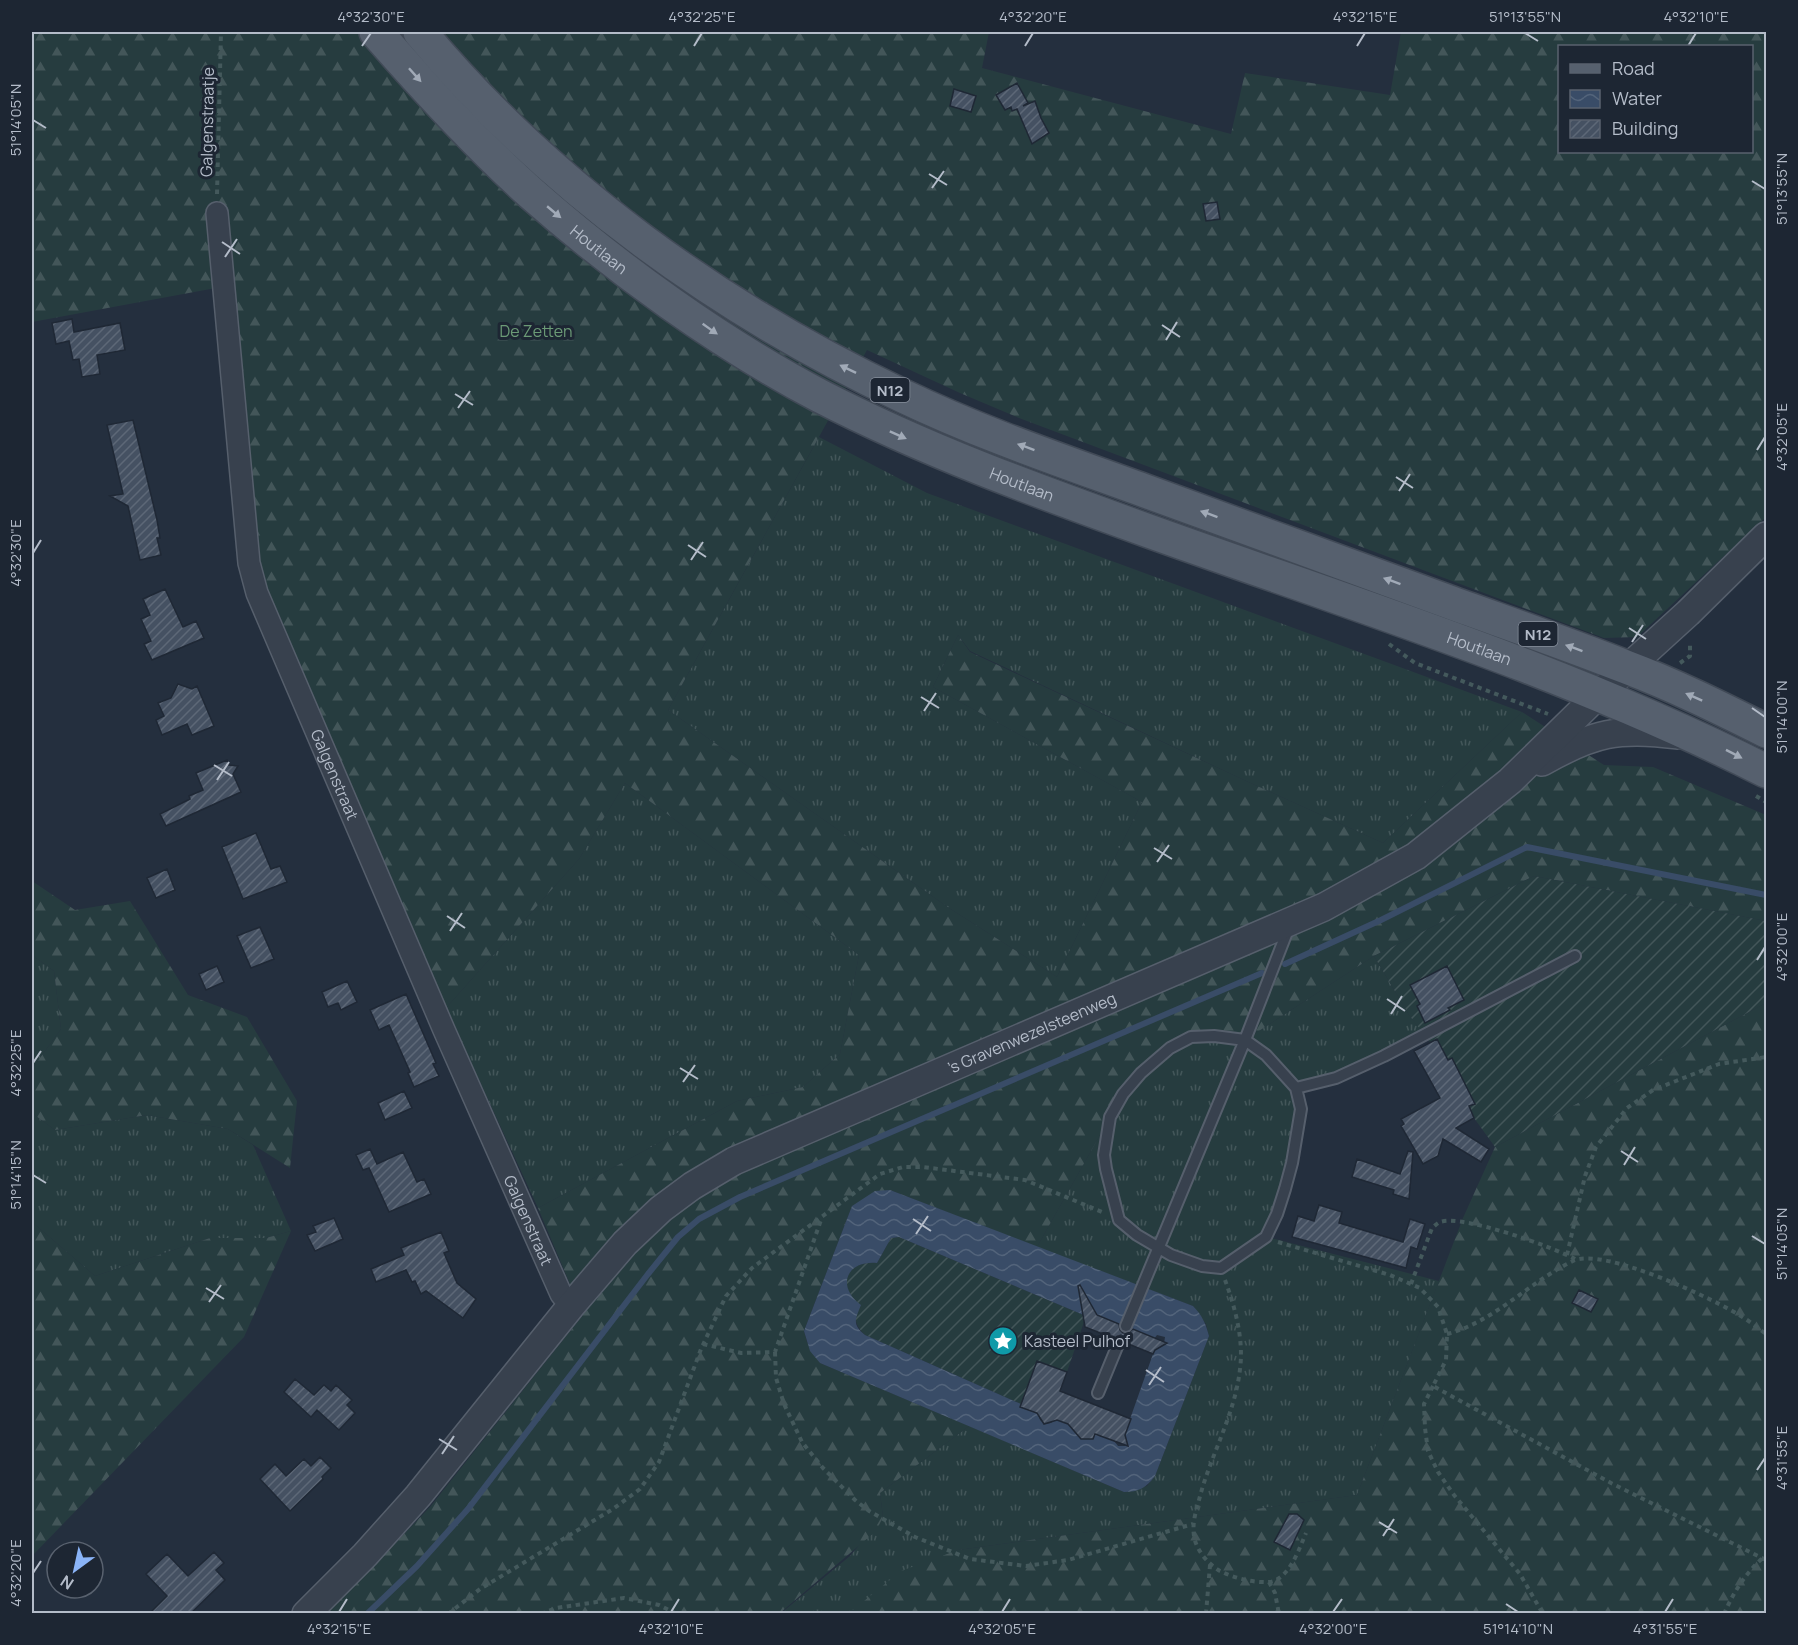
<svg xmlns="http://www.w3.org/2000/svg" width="1798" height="1645" font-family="Manrope,sans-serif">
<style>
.grass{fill:url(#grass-tufts)}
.forest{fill:url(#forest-firs);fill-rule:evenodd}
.garden{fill:url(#garden-furrows)}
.water{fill:url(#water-waves);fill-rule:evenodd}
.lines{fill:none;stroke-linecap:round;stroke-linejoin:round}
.stream{stroke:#394c67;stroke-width:6}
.building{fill:url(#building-hatch);stroke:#1f2835;stroke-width:1.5}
.service-casing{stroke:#565f6c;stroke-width:14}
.minor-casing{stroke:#565f6c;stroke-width:24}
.tertiary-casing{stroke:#565f6c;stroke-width:30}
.primary-casing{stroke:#414a57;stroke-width:36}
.path{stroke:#44595c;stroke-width:4;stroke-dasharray:4.5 4.5;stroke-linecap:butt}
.service{stroke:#38414e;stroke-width:10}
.minor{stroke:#38414e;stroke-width:21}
.tertiary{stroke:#38414e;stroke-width:27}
.primary{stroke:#56606e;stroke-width:33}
.oneway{fill:#a1aab7}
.ticks{fill:none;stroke:#b4bcc9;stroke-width:2}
.labels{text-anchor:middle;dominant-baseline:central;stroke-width:6;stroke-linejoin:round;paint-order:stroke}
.shield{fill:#1d2633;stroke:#878f9c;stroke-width:1.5}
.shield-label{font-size:15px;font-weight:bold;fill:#b4bcc9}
.street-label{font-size:16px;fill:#b4bcc9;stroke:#1d2633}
.park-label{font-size:16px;fill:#6b9a76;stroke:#1d2633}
.poi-label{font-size:16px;fill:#b4bcc9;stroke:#1d2633;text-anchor:start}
.neatline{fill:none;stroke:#b4bcc9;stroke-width:2}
.ticks-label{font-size:15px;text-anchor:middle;fill:#b4bcc9}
</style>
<defs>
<pattern id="grass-tufts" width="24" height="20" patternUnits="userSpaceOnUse" patternTransform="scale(1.5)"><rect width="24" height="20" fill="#263c3f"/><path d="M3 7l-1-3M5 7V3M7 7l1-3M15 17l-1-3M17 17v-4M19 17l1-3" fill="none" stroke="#435659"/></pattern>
<pattern id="forest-firs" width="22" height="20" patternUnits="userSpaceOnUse" patternTransform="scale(1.5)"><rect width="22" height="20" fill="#263c3f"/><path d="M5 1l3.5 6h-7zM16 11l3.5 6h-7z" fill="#435659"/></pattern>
<pattern id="garden-furrows" width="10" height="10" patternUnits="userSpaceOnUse" patternTransform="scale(1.5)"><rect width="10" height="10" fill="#263c3f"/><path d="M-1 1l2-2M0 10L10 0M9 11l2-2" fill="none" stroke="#435659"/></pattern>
<pattern id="water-waves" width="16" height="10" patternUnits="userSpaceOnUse" patternTransform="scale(1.5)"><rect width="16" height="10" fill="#394c67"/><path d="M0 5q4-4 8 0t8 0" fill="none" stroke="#53647b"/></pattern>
<pattern id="building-hatch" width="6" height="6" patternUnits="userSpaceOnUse" patternTransform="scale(1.5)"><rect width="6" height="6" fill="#455162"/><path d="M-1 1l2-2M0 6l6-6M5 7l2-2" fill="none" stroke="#5d6877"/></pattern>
</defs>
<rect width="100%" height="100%" fill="#242f3e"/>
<!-- grass -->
<path class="grass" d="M819,437L927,493L1522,712L1383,843L1244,780L970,651L958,635L933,687L1142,802L1057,977L949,908L668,710Z
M625,783L859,955L840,1054L803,1087L737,1101L538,1208L446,1008L579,859Z
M32,955L54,971L61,1029L32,1069Z
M1374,956L1409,1015L1425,1035L1384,1056L1296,1088L1301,1109L1292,1163L1267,1237L1439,1281L1357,1495L958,1550L848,1613L780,1614L850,1556L883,1517L880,1493L969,1426L1124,1492L1147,1486L1155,1476L1209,1336L1206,1324L1193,1306L1037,1247L1123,1094L1191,1037L1245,1040Z
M32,1113L55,1130L147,1115L228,1129L253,1145L291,1231L266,1238H210L95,1276L32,1222Z"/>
<!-- forest -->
<path class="forest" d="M32,32H989L982,68L1231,134L1245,73L1390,95L1401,32H1766V517L1637,637L1604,638L1019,418L960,393L867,350L668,710L949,908L1057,977L1142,802L933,687L958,635L970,652L1244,780L1383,843L1522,712L1604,765L1653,767L1766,815V921L1534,876L1374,956L1245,1040L1191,1037L1123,1094L1037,1247L890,1190L852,1206L804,1331L807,1342L820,1363L969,1426L880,1493L883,1517L876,1531L780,1613H328L430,1507L583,1315L538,1208L737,1101L803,1087L840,1054L859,955L625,783L579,859L446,1008L268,596L258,561L232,285L32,322ZM1560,46H1752V152H1560Z
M32,881L75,910L130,901L188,995L247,1017L297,1101L290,1168L228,1129L147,1115L55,1130L32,1113V1069L61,1029L54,971L32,955Z
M1766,1003V1613L848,1614L901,1571L958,1550L1357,1495L1463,1218L1495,1147Z
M32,1222L95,1276L210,1238H266L291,1231L244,1337L32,1556Z"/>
<!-- garden -->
<path class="garden" d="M1534,876L1766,921V1003L1495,1147L1474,1118L1469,1106L1475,1104L1452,1059L1448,1060L1437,1039L1430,1042L1409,1015L1374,956Z
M899,1237L1086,1316L1067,1372L1037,1361L1021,1404L865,1335C854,1325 855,1315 852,1301C851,1297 847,1292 847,1288C843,1268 862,1261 877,1263L891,1238Z"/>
<!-- water -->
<path class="water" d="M890,1190L1193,1306C1202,1315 1206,1324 1209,1336L1155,1476C1146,1488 1139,1492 1124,1492L820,1363L810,1351L804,1331L852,1206L875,1191ZM899,1237L1086,1316L1092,1306L1094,1314L1154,1339L1157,1335L1165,1337L1164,1344L1157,1346L1153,1354L1124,1436L1127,1441L1125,1446H1118L1114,1441L1095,1434L1092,1439H1081L1074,1431L1075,1426L1055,1419L1051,1423L1045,1424L1040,1420L1038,1414L1021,1407V1404L865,1335C852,1324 855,1320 861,1305C836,1287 846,1260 877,1263L891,1238Z"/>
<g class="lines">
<!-- stream -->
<path class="stream" d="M1285,964L1381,920L1527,847L1766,895
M367,1614L417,1566L468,1509L648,1274L678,1237L699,1219L740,1197L1262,973"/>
</g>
<!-- building -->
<path class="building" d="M1017,83L1028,103L1023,106L1035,101L1041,118L1049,133L1032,144L1017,109L1012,111L1011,107L1005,110L996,95Z
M954,89L976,96L971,112L950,106Z
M1217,202L1220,219L1206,221L1203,204Z
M72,319L74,332L120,323L125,350L97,355L100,374L82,377L79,359L73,360L69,341L56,344L52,323Z
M133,420L157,520L160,538H157L161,555L140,560L128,506L110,496L123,494L107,425Z
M165,589L183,627L196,621L204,638L152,660L144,644L151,641L141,619L150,615L143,599Z
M178,684L192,689L197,686L214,726L192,735L187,724L162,735L156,720L164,716L158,703L171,698Z
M227,760L229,765L238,766L233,774L241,792L166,826L160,814L190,799L189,796L203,790L196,773Z
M256,833L271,869L280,866L287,882L243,899L222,847Z
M167,869L175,890L156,898L147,878Z
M260,927L274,959L251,968L237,936Z
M217,966L224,982L206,990L199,974Z
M1447,966L1464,1000L1448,1008L1450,1010L1425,1023L1417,1006L1420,1004L1410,985Z
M347,981L357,1002L341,1010L338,1003L328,1007L322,992Z
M406,994L436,1063L433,1064L439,1076L414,1087L408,1073L410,1072L389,1025L379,1030L370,1010Z
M1437,1039L1448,1060L1452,1058L1475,1104L1469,1106L1474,1118L1456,1128L1489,1149L1481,1162L1443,1139L1438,1156L1423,1164L1401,1126L1404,1124L1401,1119L1440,1098L1414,1051Z
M404,1091L412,1108L385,1120L378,1103Z
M370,1149L377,1164L403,1152L417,1182L424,1179L431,1194L389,1212L369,1168L363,1170L356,1155Z
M1408,1151L1413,1152L1409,1199L1393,1194L1394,1190L1352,1177L1357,1159L1400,1174Z
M1319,1205L1342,1212L1339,1223L1403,1242L1410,1219L1425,1224L1417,1249L1411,1247L1406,1268L1292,1237L1298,1216L1314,1221Z
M334,1218L343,1239L315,1251L307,1235L316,1232L313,1226Z
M441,1232L449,1251L444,1253L457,1283L476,1299L463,1318L426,1291L421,1294L415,1281L412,1282L406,1270L376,1282L371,1269L404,1255L401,1248Z
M1080,1285L1097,1315L1119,1324L1120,1330L1123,1333H1128L1133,1329L1167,1343L1155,1350L1153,1354L1126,1343L1125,1338L1121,1335L1113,1338L1085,1327L1078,1286Z
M1579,1290L1598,1299L1591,1312L1572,1303Z
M1037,1361L1067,1372L1060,1391L1131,1419L1125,1435L1128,1446L1095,1434L1093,1439H1081L1068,1424L1057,1420L1044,1424L1037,1413L1020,1407Z
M295,1379L314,1395L324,1385L331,1391L336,1385L352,1400L347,1405L355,1413L339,1430L317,1410L311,1417L284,1392Z
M320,1457L331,1468L322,1477L323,1479L290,1511L260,1479L275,1464L286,1476L304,1459L311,1466Z
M1289,1514H1297L1304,1520L1290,1550L1274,1542Z
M214,1552L224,1563L216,1570L225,1580L190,1614H149L167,1596L146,1574L167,1554L188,1576Z"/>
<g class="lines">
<!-- service casing -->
<g class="service-casing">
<path id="service" d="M1214,1036L1245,1040L1266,1055L1296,1088L1301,1109L1292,1163L1285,1189L1277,1214L1266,1237L1221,1268L1202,1266L1171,1255L1137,1235L1119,1220L1106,1169L1104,1155L1110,1117L1123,1094L1141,1073L1170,1048L1191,1037Z
M1296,1088L1336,1078L1384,1056L1575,956
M1126,1326L1245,1040L1289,927
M1098,1393L1119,1342"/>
</g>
<!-- minor casing -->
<g class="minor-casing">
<g id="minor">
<path id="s1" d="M217,213L249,563L257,593L444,1030L561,1294L571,1306"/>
</g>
</g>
<!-- tertiary casing -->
<g class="tertiary-casing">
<g id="tertiary">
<path d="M1542,762C1593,733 1619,727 1677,735"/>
<path id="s2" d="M306,1614L365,1555L418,1496L571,1306L625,1243L661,1209L692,1186L734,1161L1324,907L1416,856L1510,781L1599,694L1688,613L1766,536"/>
</g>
</g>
<!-- primary casing -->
<g class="primary-casing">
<g id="primary">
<path id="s3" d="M376,32C425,88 476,144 532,194C616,268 721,344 820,396C925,450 1035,490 1146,530C1355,605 1568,671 1766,771"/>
<path d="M420,32C549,187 721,310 903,396C982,434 1066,462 1148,492C1249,529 1351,566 1452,603C1510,624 1568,644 1626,667C1674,685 1720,708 1766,731"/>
</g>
</g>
<!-- path -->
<path class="path" d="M217,194L221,32
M1389,644L1415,663L1548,714
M1680,663L1690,656V642
M1756,796L1766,802
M1278,1242L1390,1275L1420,1288L1438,1307L1447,1334L1446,1360L1433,1386L1611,1483L1766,1560
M1567,1255L1585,1176L1596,1147L1627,1108L1653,1090L1719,1064L1766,1057
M1225,1280C1235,1307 1244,1340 1240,1369C1235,1415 1210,1456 1199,1500C1196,1511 1192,1523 1194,1536C1196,1550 1208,1564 1220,1571C1234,1578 1253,1583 1269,1582C1289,1580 1299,1549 1306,1533
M1411,1284L1432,1228C1435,1226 1437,1223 1440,1222C1462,1214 1553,1247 1575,1259
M1447,1334C1494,1322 1529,1282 1573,1261C1602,1246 1717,1300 1744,1318C1752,1323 1759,1329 1766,1334
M703,1344L741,1353L775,1352L822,1217
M775,1352L776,1378L784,1404L802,1442L823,1468L855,1500L869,1511L915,1537L970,1559L1026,1566L1068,1560L1193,1524
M1433,1386L1424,1404L1425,1428L1428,1451L1438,1472L1454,1495L1520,1574L1543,1614
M1269,1582L1275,1593L1279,1614
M448,1614L480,1589L613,1509L640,1489L659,1462L701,1349L726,1296L752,1268L880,1174L903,1167H923L1025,1180L1102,1212
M541,1614L556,1608L624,1598L659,1605L677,1614
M1206,1614L1210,1565
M1724,1614C1734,1591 1747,1571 1766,1555"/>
<!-- service -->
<use href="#service" class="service"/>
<!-- minor -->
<use href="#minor" class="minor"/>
<!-- tertiary -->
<use href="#tertiary" class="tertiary"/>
<!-- primary -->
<use href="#primary" class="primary"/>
</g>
<!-- one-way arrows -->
<defs><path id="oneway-solid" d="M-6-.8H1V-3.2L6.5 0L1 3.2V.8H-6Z" transform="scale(1.5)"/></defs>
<g class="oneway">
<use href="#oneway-solid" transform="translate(415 75) rotate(48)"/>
<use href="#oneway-solid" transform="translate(554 212) rotate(40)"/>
<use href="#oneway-solid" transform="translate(710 329) rotate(35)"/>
<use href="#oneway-solid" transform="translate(848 369) rotate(-154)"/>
<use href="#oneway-solid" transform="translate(898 435) rotate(24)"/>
<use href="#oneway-solid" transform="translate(1026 447) rotate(-160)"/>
<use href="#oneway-solid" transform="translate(1209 514) rotate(-160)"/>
<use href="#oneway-solid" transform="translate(1392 581) rotate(-160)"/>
<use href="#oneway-solid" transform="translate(1574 648) rotate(-160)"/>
<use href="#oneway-solid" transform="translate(1694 697) rotate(-156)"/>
<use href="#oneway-solid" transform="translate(1734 754) rotate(27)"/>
</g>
<!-- ticks -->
<path class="ticks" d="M1525,33L1538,41M362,46L371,33M694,46L702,33M1025,46L1033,33M1357,46L1365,33M1688,46L1696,33M33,120L46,128M929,174L947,185M1752,181L1765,189M932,188L944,171M222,242L240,254M225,257L237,239M1162,325L1180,337M1166,340L1177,322M455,394L473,405M458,408L470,391M1757,450L1765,437M1396,477L1413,488M1399,491L1410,474M688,545L706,557M33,553L41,540M691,560L703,542M1629,628L1646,639M1632,642L1643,625M921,697L939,708M1752,708L1765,717M924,711L936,693M214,765L232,776M217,780L229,762M1154,848L1172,859M1157,862L1169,845M447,916L465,928M450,931L462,913M1757,960L1765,947M1387,999L1405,1011M1391,1014L1402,996M33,1063L41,1051M680,1068L698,1079M683,1082L695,1065M1621,1151L1638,1162M1624,1165L1635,1147M33,1175L46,1183M913,1219L931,1231M916,1234L928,1216M1752,1236L1765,1244M206,1288L224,1299M209,1302L221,1285M1146,1370L1164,1382M1149,1385L1161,1367M439,1439L457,1450M442,1454L454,1436M1757,1470L1765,1458M1379,1522L1397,1533M1383,1536L1394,1519M33,1573L41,1561M1506,1604L1518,1612M339,1612L347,1599M671,1612L679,1599M1002,1612L1010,1599M1333,1612L1342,1599M1665,1612L1673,1599"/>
<!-- icons -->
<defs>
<g id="sight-disc" transform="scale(1.5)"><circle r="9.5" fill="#0f9aa8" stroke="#1d2633"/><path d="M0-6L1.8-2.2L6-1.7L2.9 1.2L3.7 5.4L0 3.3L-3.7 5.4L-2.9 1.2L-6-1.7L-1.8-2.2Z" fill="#fff"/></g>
</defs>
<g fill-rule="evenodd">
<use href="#sight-disc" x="1003" y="1341"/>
</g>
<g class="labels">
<!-- shield labels -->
<g class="shield">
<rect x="870.5" y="378" width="39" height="24" rx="4.5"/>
<rect x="1518.5" y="622" width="39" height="24" rx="4.5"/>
</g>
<g class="shield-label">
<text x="890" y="390">N12</text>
<text x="1538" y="634">N12</text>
</g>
<!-- street labels -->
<g class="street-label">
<text transform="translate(207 122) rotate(-89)">Galgenstraatje</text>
<text stroke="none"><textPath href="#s3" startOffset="312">Houtlaan</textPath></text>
<text stroke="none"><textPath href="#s3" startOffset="798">Houtlaan</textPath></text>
<text stroke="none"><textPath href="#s3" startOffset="1284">Houtlaan</textPath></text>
<text stroke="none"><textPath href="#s1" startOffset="580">Galgenstraat</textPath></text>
<text stroke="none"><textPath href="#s2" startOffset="951">'s Gravenwezelsteenweg</textPath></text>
<text stroke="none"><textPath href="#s1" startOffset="1066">Galgenstraat</textPath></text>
</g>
<!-- park labels -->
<g class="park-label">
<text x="536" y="331">De Zetten</text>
</g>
<!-- poi labels -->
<g class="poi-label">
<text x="1024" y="1341">Kasteel Pulhof</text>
</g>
</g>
<!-- border -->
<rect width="1798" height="1645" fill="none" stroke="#1d2633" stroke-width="66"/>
<!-- legend -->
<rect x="1558" y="45" width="195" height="108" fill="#1d2633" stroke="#59626f" stroke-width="1.5"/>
<rect x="1570" y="64" width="30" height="9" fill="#56606e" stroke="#59626f" stroke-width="1.5"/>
<text x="1612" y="75" font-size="18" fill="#b4bcc9">Road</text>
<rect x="1570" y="90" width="30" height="18" fill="url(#water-waves)" stroke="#59626f" stroke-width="1.5"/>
<text x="1612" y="105" font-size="18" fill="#b4bcc9">Water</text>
<rect x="1570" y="120" width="30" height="18" fill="url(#building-hatch)" stroke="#59626f" stroke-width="1.5"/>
<text x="1612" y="135" font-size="18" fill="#b4bcc9">Building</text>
<!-- north arrow -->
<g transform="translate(75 1570) rotate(213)"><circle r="28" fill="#1d2633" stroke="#59626f" stroke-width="1.5"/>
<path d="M0-4.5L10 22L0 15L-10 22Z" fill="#8ab4f8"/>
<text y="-9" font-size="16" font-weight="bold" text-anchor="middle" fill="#b4bcc9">N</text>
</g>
<rect x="33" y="33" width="1732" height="1579" class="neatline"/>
<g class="ticks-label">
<text x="371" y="22">4°32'30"E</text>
<text x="702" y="22">4°32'25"E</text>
<text x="1033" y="22">4°32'20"E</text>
<text x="1365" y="22">4°32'15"E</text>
<text x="1525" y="22">51°13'55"N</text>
<text x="1696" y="22">4°32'10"E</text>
<text transform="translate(16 120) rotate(-90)" y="5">51°14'05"N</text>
<text transform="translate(1782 189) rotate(-90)" y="5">51°13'55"N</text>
<text transform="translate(1782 437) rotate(-90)" y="5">4°32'05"E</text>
<text transform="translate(16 553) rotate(-90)" y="5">4°32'30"E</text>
<text transform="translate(1782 717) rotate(-90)" y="5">51°14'00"N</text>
<text transform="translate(1782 947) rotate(-90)" y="5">4°32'00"E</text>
<text transform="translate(16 1063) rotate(-90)" y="5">4°32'25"E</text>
<text transform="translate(16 1175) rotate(-90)" y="5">51°14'15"N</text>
<text transform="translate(1782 1244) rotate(-90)" y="5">51°14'05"N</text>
<text transform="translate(1782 1458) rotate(-90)" y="5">4°31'55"E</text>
<text transform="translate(16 1573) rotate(-90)" y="5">4°32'20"E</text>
<text x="339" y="1634">4°32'15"E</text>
<text x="671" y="1634">4°32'10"E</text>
<text x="1002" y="1634">4°32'05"E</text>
<text x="1333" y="1634">4°32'00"E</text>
<text x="1518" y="1634">51°14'10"N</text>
<text x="1665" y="1634">4°31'55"E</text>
</g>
</svg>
